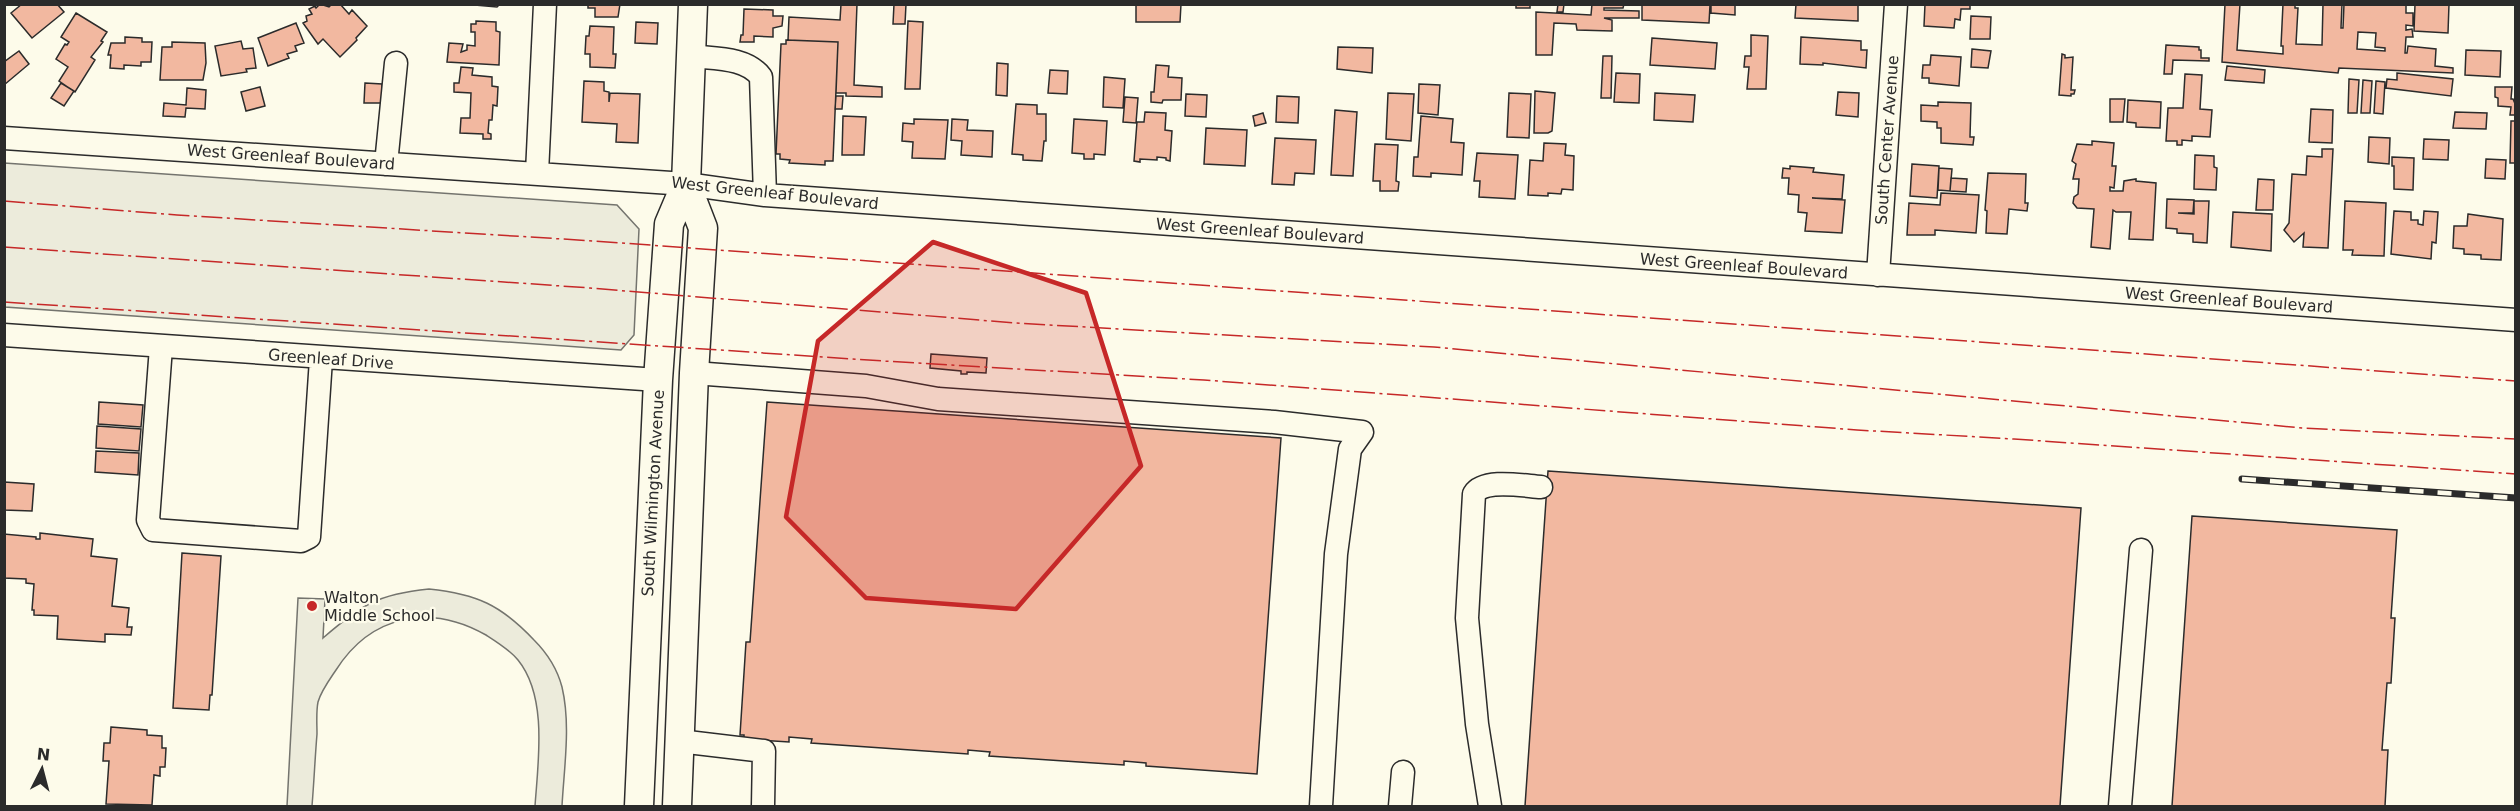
<svg xmlns="http://www.w3.org/2000/svg" width="2520" height="811" font-family="'DejaVu Sans',sans-serif">
<style>
.green{fill:#ecebdb;stroke:#74746e;stroke-width:1.5}
.building{fill:#f2b8a0;stroke:#2b2b2b;stroke-width:1.5;fill-rule:evenodd}
.lines{fill:none;stroke-linecap:round;stroke-linejoin:round}
.minor-casing{stroke:#2b2b2b;stroke-width:25}
.major-casing{stroke:#2b2b2b;stroke-width:31}
.minor{stroke:#fdfbea;stroke-width:22}
.major{stroke:#fdfbea;stroke-width:28}
.rail-casing{stroke:#2b2b2b;stroke-width:7}
.rail{stroke:#fdfbea;stroke-width:4.5;stroke-dasharray:14;stroke-linecap:butt}
.power{stroke:#c62828;stroke-width:1.5;stroke-dasharray:21 4.5 3 4.5;stroke-linecap:butt}
.marked{fill:#c62828;fill-opacity:0.2;stroke:#c62828;stroke-width:4.5;stroke-linejoin:round}
.poi-dot{fill:#c62828;stroke:#fdfbea;stroke-width:2}
.labels{text-anchor:middle;dominant-baseline:central;stroke-width:4.5;stroke-linejoin:round;paint-order:stroke}
.street-label{font-size:16px;fill:#2b2b2b;stroke:#fdfbea}
.poi-label{font-size:16px;fill:#2b2b2b;stroke:#fdfbea;text-anchor:start}
</style>
<rect width="100%" height="100%" fill="#fdfbea"/>
<!-- green -->
<path class="green" d="M4,163L617,205L639,229L634,335L621,350L5,307Z
M429,589C477,594 501,605 534,640C547,653 557,668 562,687C571,725 564,768 562,806H535C538,762 548,697 518,660C510,650 497,642 486,635C430,603 371,615 336,670C330,679 321,691 318,702C316,712 317,723 317,734C315,758 314,782 312,806H287L298,598L325,599L323,638C361,605 378,594 429,589Z"/>
<!-- building -->
<path class="building" d="M22,4H57L64,12L32,38L11,13Z
M320,4L329,7L332,4H340L349,14L352,10L367,26L356,38L357,40L340,57L323,39L318,44L303,23L307,21L306,16L312,14L309,9L315,6L316,8Z
M463,4H500L497,7Z
M588,4H620L618,17H595V8H588Z
M841,4H857L854,85L882,87V97L846,96V93H836L838,42L788,40L789,17L840,20Z
M894,4H906L905,24H893Z
M1136,4H1181L1180,22H1136Z
M1516,4H1530V8H1516Z
M1558,4H1564L1563,12H1557Z
M1592,4H1624L1623,8H1604V10L1639,11V18H1604L1612,20V31L1577,30L1576,24L1554,23L1552,55H1536V12L1591,15Z
M1642,4L1710,5L1709,23L1642,20Z
M1711,4H1735V15L1711,13Z
M1796,4H1858V21L1795,18Z
M1925,4H1970V9H1961L1960,20L1955,19L1954,28L1924,26Z
M2225,4H2240L2237,50L2283,54V46H2281L2283,4H2295V8H2298L2296,44L2322,45L2323,4H2342L2341,28H2343L2344,4H2406V13H2413V26L2406,25V30L2412,29L2413,37H2406L2405,53H2407L2408,46L2436,49L2435,66L2453,68V73L2339,68L2338,73L2222,62ZM2358,32L2376,33L2375,47L2385,48V51L2357,49Z
M2415,4H2449L2448,33L2414,31Z
M744,9L773,10V16H783L782,26L773,28V37L754,36V42H740L741,35H743Z
M76,13L107,32L101,41L103,42L91,57L95,60L75,92L59,81L68,67L56,59L65,44L67,45L69,42L61,37Z
M1971,16L1991,17L1990,39H1970Z
M476,21L496,22V31L500,32L499,65L447,62L449,43L463,44L461,52L467,50V45L475,46V32H471V24H476Z
M908,21L923,22L920,89H905Z
M636,22L658,23L657,44L635,43Z
M296,23L304,43L295,46L297,51L287,54L289,58L268,66L258,38Z
M590,26L614,27L613,54H616L615,68L590,67V54H585L586,36H589Z
M1751,35L1768,36L1766,89H1747L1749,67H1744L1745,56H1751Z
M125,37L142,38V42H152L151,62H141V66L124,65V69L110,68L111,55H108L111,43H125Z
M1801,37L1861,41V50H1867L1866,68L1823,63V65L1800,64Z
M1652,38L1717,43L1715,69L1650,65Z
M786,40L838,42L833,161H825V165L789,163L790,160L780,159V154H776L781,44H786Z
M241,41L243,49L253,48L256,68L246,69L247,72L221,76L215,46Z
M172,42L205,43L206,63L203,80H160L162,47H172Z
M2166,45L2199,47V50H2201V58H2209V61L2173,60L2172,74H2164Z
M1338,47L1373,48L1372,73L1337,69Z
M1972,49L1991,51L1988,68L1971,67Z
M2466,50L2501,51L2500,77L2465,75Z
M19,51L29,64L4,85V62Z
M2062,54L2065,55V58L2073,57L2071,90H2075L2074,94H2071V96L2059,95Z
M1931,55L1961,57L1959,86L1929,83V78H1922L1923,65H1930Z
M1603,56H1612L1611,98H1601Z
M997,63L1008,64L1007,96L996,95Z
M1156,65L1169,66L1168,77L1182,78L1181,100H1163L1162,103L1151,102V92H1154Z
M2227,66L2265,70L2264,83L2225,80Z
M461,67L473,68L472,75L492,77V86L498,87L497,106L493,105L492,120H489L488,133L491,134V139H483V134L460,133L461,118H470L471,93L454,92V83H459Z
M1050,70L1068,71L1067,94L1048,93Z
M1616,73L1640,74L1639,103L1614,102Z
M2397,73L2453,79L2451,96L2386,88L2387,79L2397,80Z
M2185,74L2202,75L2200,109L2212,110L2210,137L2192,136V141L2182,140V145H2177V141H2166L2168,108H2183Z
M1104,77L1125,79L1123,108L1103,107Z
M2349,79L2359,80L2357,113H2348Z
M2363,80L2372,81L2370,113H2361Z
M584,81L604,82V91L609,92V102L610,93L640,94L638,143L616,142L617,124L582,122Z
M2376,81L2385,82L2383,114L2374,113Z
M61,83L74,91L64,106L51,98Z
M365,83L382,84V103H364Z
M1419,84L1440,85L1438,115L1418,113Z
M260,87L265,106L246,111L241,92Z
M2495,87H2512L2511,99H2513L2516,106V115H2510L2511,107L2498,106V98L2495,97Z
M187,88L206,90L205,109L186,108L185,117L163,116L164,103L186,105Z
M1535,91L1555,93L1552,131L1548,133H1534Z
M1838,92L1859,93L1858,117L1836,115Z
M1388,93L1414,94L1411,141L1386,139Z
M1509,93L1531,94L1529,138L1507,137Z
M1655,93L1695,95L1693,122L1654,120Z
M1186,94L1207,95L1206,117L1185,116Z
M836,96H843L842,109H835Z
M1277,96L1299,97L1298,123L1276,122Z
M1125,97L1138,98L1136,123L1123,122Z
M2110,99H2125L2123,122H2110Z
M2128,100L2161,102L2160,128L2136,127V123L2127,122Z
M1938,102L1971,103L1970,137H1974L1973,145L1941,143V128H1937V122L1921,121V105L1938,106Z
M1016,104L1037,105V114H1046V141H1044L1042,161L1023,160V155L1012,154Z
M2311,109L2333,110L2332,143L2309,142Z
M1335,110L1357,112L1353,176L1331,175Z
M1145,112L1166,113L1165,130L1172,131L1170,161L1166,160V158L1157,157V160L1140,159V162L1134,161L1137,122H1144Z
M2455,112L2487,113L2486,129L2453,128Z
M1263,113L1266,123L1255,126L1253,116Z
M843,116L866,117L864,155H842Z
M1421,116L1453,119L1451,142L1464,143L1462,175L1431,173V177L1413,176L1414,157H1418Z
M914,119L948,120L945,159L912,158L913,142L902,141L903,123L914,124Z
M952,119L968,120L967,130L993,131L992,157L961,155L962,141L951,140Z
M1074,119L1107,121L1105,155L1094,154V159H1084V154L1072,153Z
M2511,121H2516V163H2510Z
M1206,128L1247,130L1245,166L1204,164Z
M2369,137L2390,138L2389,164L2368,162Z
M1275,138L1316,140L1314,174L1295,173L1294,185L1272,184Z
M2424,139L2449,140L2448,160L2423,159Z
M2092,141L2114,143L2112,166H2116L2114,188L2110,187V191H2123L2124,181L2136,179V181L2156,183L2153,240L2129,239L2131,212H2116L2113,210L2110,249L2091,247L2094,209L2077,208L2073,203L2074,197L2078,194L2079,179H2073L2076,164L2072,161L2077,144L2092,145Z
M1544,143L1566,144L1565,155L1574,156L1573,190L1562,189L1561,194L1548,193V196L1528,195L1530,160L1543,161Z
M1375,144L1398,145L1396,181L1399,182L1398,191H1380V181H1373Z
M2322,149H2333L2328,248L2303,247L2304,233L2294,242L2284,230L2289,223L2292,174L2306,175L2307,156L2322,157Z
M1477,153L1518,155L1515,199L1479,197L1480,181H1474Z
M2195,155L2214,156V167L2217,168L2216,190L2194,189Z
M2392,157L2414,158L2413,190L2394,189V166H2392Z
M2486,159L2506,160L2505,179L2485,178Z
M1912,164L1939,166L1937,198L1910,196Z
M1790,166L1814,168L1813,172L1844,175L1842,199L1812,198L1845,200L1842,233L1805,231L1807,213L1798,212L1799,195L1788,194L1789,178H1782L1783,168L1790,169Z
M1939,168L1952,169L1950,191L1938,190Z
M1988,173L2026,174L2025,203H2028L2027,211L2009,209L2007,234L1986,233L1987,211L1985,210Z
M1951,178L1967,179L1966,192L1950,191Z
M2258,179L2274,180L2273,210H2256Z
M1941,193L1979,195L1976,233L1935,230V235H1907L1909,203L1940,205Z
M2167,199L2194,200L2193,213H2178L2194,214V201H2209L2207,243L2193,242V234L2177,233V229L2166,228Z
M2345,201L2386,203L2384,256L2352,255L2353,250H2343Z
M2394,211L2411,212V220H2418V224L2423,225L2424,211L2438,212L2436,243L2432,242L2431,259L2391,254Z
M2233,212L2272,214L2271,251L2231,247Z
M2468,214L2503,219L2501,260L2481,259V255L2464,254V249L2453,248L2454,226H2467Z
M931,354L987,358L986,373L967,372V374H961V371L930,368Z
M99,402L143,405L141,427L98,424Z
M767,402L1281,438L1257,774L1146,766V763L1124,761V765L989,756L990,752L968,750V754L811,743L812,739L789,737V742L744,739V735H740L746,642H750Z
M97,426L141,429L139,451L96,448Z
M96,451L139,453L138,475L95,472Z
M1548,471L2081,508L2060,806H1525Z
M4,482L34,484L32,511L4,510Z
M2192,516L2397,530L2391,618H2395L2391,683H2387L2382,750H2388L2385,806H2172Z
M40,533L93,539L91,556L117,559L112,606L129,608L127,627H132L131,635L105,634V642L57,639L58,616L34,615V610H32L34,584L26,583V579L4,578V534L36,537V539H40Z
M182,553L221,556L212,695H210L209,710L173,708Z
M111,727L147,730V735L162,736V748H166L165,767H160V776L154,775L152,805L106,804L109,761H103L104,743H110Z"/>
<g class="lines">
<!-- minor casing -->
<g class="minor-casing">
<path id="minor" d="M691,56C715,59 746,57 761,77L765,195
M4,138L686,184L765,195L2516,320
M386,164L396,63
M537,173L545,4
M1878,275L1896,4
M4,335L658,380
M161,347L148,520L153,530L301,541L309,537L321,359
M694,373L866,386L938,399L1274,422L1362,432L1350,449L1336,554L1321,806
M679,741L764,751L763,806
M1400,806L1403,772
M1490,806L1477,724L1467,618L1474,494C1484,478 1524,486 1541,487
M2120,806L2141,550"/>
</g>
<!-- major casing -->
<g class="major-casing">
<path id="major" d="M639,806L658,380L669,224L686,184L693,4
M677,806L694,373L703,228L686,184"/>
</g>
<!-- minor -->
<use href="#minor" class="minor"/>
<!-- major -->
<use href="#major" class="major"/>
<!-- rail casing -->
<g class="rail-casing">
<path id="rail" d="M2242,479L2516,498"/>
</g>
<!-- rail -->
<use href="#rail" class="rail"/>
<!-- power -->
<path class="power" d="M4,201L177,215L594,241L2516,381
M4,247L590,288L1015,323L1434,347L2302,428L2516,439
M4,302L883,361L1204,380L1857,430L2014,439L2516,474"/>
</g>
<!-- marked area -->
<path class="marked" d="M933,242L1086,293L1141,466L1016,609L866,598L786,517L818,341Z"/>
<!-- markers -->
<circle class="poi-dot" cx="312" cy="606" r="6"/>
<g class="labels">
<!-- street labels -->
<g class="street-label">
<text transform="translate(1887 140) rotate(-86)">South Center Avenue</text>
<text transform="translate(291 157) rotate(4)">West Greenleaf Boulevard</text>
<text transform="translate(775 193) rotate(6)">West Greenleaf Boulevard</text>
<text transform="translate(1260 231) rotate(4)">West Greenleaf Boulevard</text>
<text transform="translate(1744 266) rotate(4)">West Greenleaf Boulevard</text>
<text transform="translate(2229 300) rotate(4)">West Greenleaf Boulevard</text>
<text transform="translate(331 359) rotate(4)">Greenleaf Drive</text>
<text transform="translate(653 493) rotate(-87)">South Wilmington Avenue</text>
</g>
<!-- poi labels -->
<g class="poi-label">
<text x="324" y="597">Walton<tspan x="324" dy="18">Middle School</tspan></text>
</g>
</g>
<!-- border -->
<rect width="2520" height="811" fill="none" stroke="#2b2b2b" stroke-width="12"/>
<!-- north arrow -->
<g transform="translate(42 769) rotate(6)" stroke="#fdfbea" stroke-width="4.5" paint-order="stroke">
<path d="M0-4.5L10 22L0 15L-10 22Z" fill="#2b2b2b"/>
<text y="-9" font-size="16" font-weight="bold" text-anchor="middle" fill="#2b2b2b">N</text>
</g>
</svg>
